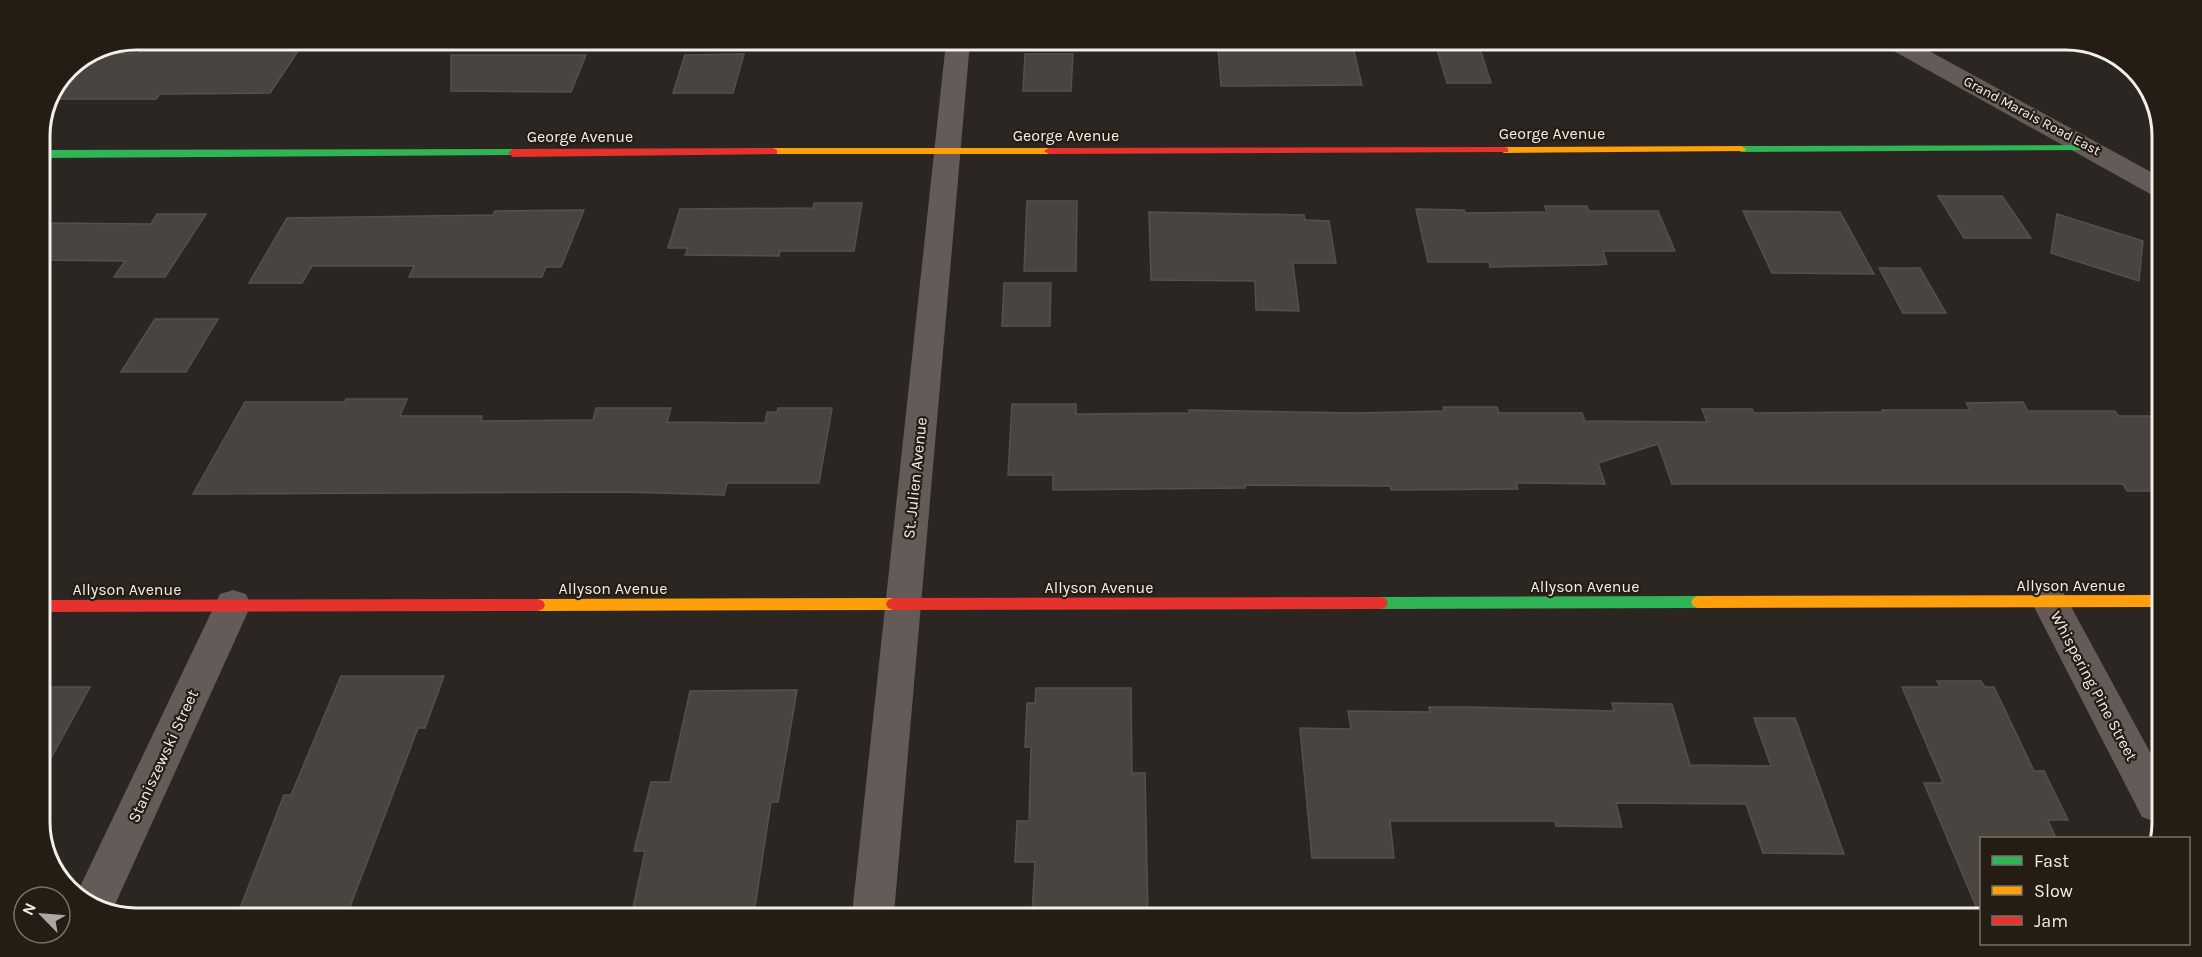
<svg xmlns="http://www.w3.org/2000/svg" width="2202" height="957" font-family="Karla,sans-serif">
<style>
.building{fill:#494440;stroke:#55504d;stroke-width:1.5}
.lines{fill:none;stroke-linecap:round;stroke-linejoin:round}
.street{fill:#645a58;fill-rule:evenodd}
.fast{fill:#30b455;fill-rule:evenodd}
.slow{fill:#ff9f0a;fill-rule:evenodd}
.jam{fill:#e5322d;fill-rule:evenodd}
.labels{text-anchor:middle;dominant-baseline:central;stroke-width:4.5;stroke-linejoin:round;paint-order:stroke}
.far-street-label{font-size:14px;fill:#f3eee7;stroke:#251d14}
.street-label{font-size:16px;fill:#f3eee7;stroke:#251d14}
.rim{fill:none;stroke:#f3eee7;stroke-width:3}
</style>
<rect width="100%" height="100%" fill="#2b2621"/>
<!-- building -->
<path class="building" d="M304,42L270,93L160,94L156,99H58L91,57L99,54L139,53L147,43Z
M1258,43H1352L1362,85L1221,86L1218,49H1259Z
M1436,46H1479L1491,83H1447Z
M744,54L733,93H673L685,55Z
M1025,54H1073L1071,91H1023Z
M451,55H586L571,92L451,91Z
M1938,196H2002L2031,238H1964Z
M1027,201H1077L1076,271H1024Z
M814,203H862L854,251H780L779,256L685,255L688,248H668L680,209L813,208Z
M1545,206H1587L1589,211H1658L1675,251H1603L1607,264L1597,265L1490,267L1489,262H1428L1416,209L1464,210L1465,213L1547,212Z
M584,210L561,267H546L542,277H409L414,266H312L302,283H249L287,218L493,215L495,211Z
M1743,211L1840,212L1874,274L1772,273Z
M1149,212L1304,215L1305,220L1329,221L1336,263H1293L1299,311L1256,310L1255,281L1151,280Z
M157,214H206L165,277H114L125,261L39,260V240L52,223L151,224Z
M2057,214L2143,241L2139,281L2051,253Z
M1879,268H1920L1946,313H1903Z
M1004,283H1051L1050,326H1002Z
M155,319H218L186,372H121Z
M346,399H407L400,416H482L481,421L593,420L596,408H671L667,422L765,423L767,412H777L778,408H832L819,483H727L724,495L624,492L193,494L245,402H344Z
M2023,402L2028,411H2115L2118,416H2160L2159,491H2127L2123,484H1672L1658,444L1598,463L1605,484L1516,483L1518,489L1391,490L1390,486L1245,485V488L1053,490V475H1008L1012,404H1076V414L1189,413V410L1356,413L1444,411L1443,407H1497L1499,413H1582L1585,421L1707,422L1702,409H1752L1754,413L1883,412L1882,410H1970L1966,403Z
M341,676H444L425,728H418L348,912L239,911L284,795H291Z
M1937,681H1981L1985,687H1994L2034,771H2044L2068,820H2048L2056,838H1982L1981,918L1924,783H1943L1902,687H1940Z
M39,687H90L39,780Z
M1036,688H1131L1132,773H1145L1148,915L1032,914L1035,862H1015L1017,821H1029L1031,747H1025L1027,703H1035Z
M797,690L778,802H771L754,913H632L645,851H634L651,782H670L690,691Z
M1612,703L1672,704L1690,765L1771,766L1754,718H1795L1844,854L1763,853L1746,804L1616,803L1622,827L1556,826L1555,821H1390L1394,858H1312L1300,728L1351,729L1348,711L1430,712L1429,707H1468L1614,711Z"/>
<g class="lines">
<!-- street -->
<path class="street" d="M946,42H970L894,914H852Z
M1889,45L1920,46L2162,178V198L2152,195L1892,50Z
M2049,586L2062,590L2157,765L2156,822L2142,817L2031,601L2036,590Z
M233,590L246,594L251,605L112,911H99L77,894L78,891L220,594Z"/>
<!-- fast -->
<path class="fast" d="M2092,145L2096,146V150L1741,152L1736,149L1741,146Z
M513,149L518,153L517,155L39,158V150Z
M1698,596L1703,598L1705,602L1703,606L1698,608L1381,609L1376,607L1374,603L1376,599L1381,597Z"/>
<!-- slow -->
<path class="slow" d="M1741,146L1746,149L1745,151L1504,153L1499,150L1504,147Z
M773,148H1049L1054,151L1049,154H769V150Z
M2158,595V607L1698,608L1693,606L1691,602L1693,598L1698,596Z
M893,598L898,600L900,604L898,608L893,610L538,611L533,609L531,605L533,601L538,599Z"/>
<!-- jam -->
<path class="jam" d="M1504,147L1508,148V152L1049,154L1044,151L1049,148Z
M773,148L777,150V154L513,157L508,153L513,149Z
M1381,597L1386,599L1388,603L1386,607L1381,609L893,610L888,608L886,604L888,600L893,598Z
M538,599L543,601L545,605L543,609L538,611L39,612V600Z"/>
</g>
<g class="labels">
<!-- far-street labels -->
<g class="far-street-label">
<text transform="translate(2032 116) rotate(28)">Grand Marais Road East</text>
</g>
<!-- street labels -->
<g class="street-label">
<text x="1552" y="133">George Avenue</text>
<text x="1066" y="135">George Avenue</text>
<text x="580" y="136">George Avenue</text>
<text transform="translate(915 478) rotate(-84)">St. Julien Avenue</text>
<text x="2071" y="585">Allyson Avenue</text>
<text x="1585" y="586">Allyson Avenue</text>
<text x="1099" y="587">Allyson Avenue</text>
<text x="613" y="588">Allyson Avenue</text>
<text x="127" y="589">Allyson Avenue</text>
<text transform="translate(2094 686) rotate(62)">Whispering Pine Street</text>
<text transform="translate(163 756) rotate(-65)">Staniszewski Street</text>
</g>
</g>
<!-- crop -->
<path d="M0 0H2202V957H0ZM136 50H2066A86 86 0 0 1 2152 136V822A86 86 0 0 1 2066 908H136A86 86 0 0 1 50 822V136A86 86 0 0 1 136 50Z" fill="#251d14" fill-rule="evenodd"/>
<path class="rim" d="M136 50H2066A86 86 0 0 1 2152 136V822A86 86 0 0 1 2066 908H136A86 86 0 0 1 50 822V136A86 86 0 0 1 136 50Z"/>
<!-- legend -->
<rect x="1980" y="837" width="210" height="108" fill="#251d14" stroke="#777168" stroke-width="1.5"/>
<rect x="1992" y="856" width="30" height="9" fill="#30b455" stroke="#777168" stroke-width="1.5"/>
<text x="2034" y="867" font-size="18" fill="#f3eee7">Fast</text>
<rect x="1992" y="886" width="30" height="9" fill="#ff9f0a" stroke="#777168" stroke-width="1.5"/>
<text x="2034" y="897" font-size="18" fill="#f3eee7">Slow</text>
<rect x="1992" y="916" width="30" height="9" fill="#e5322d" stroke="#777168" stroke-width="1.5"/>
<text x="2034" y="927" font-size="18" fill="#f3eee7">Jam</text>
<!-- north arrow -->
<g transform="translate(42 915) rotate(295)"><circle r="28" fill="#251d14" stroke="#777168" stroke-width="1.5"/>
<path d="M0-4.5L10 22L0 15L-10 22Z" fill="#ada8a2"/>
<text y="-9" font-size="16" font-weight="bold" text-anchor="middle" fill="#f3eee7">N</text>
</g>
</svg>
